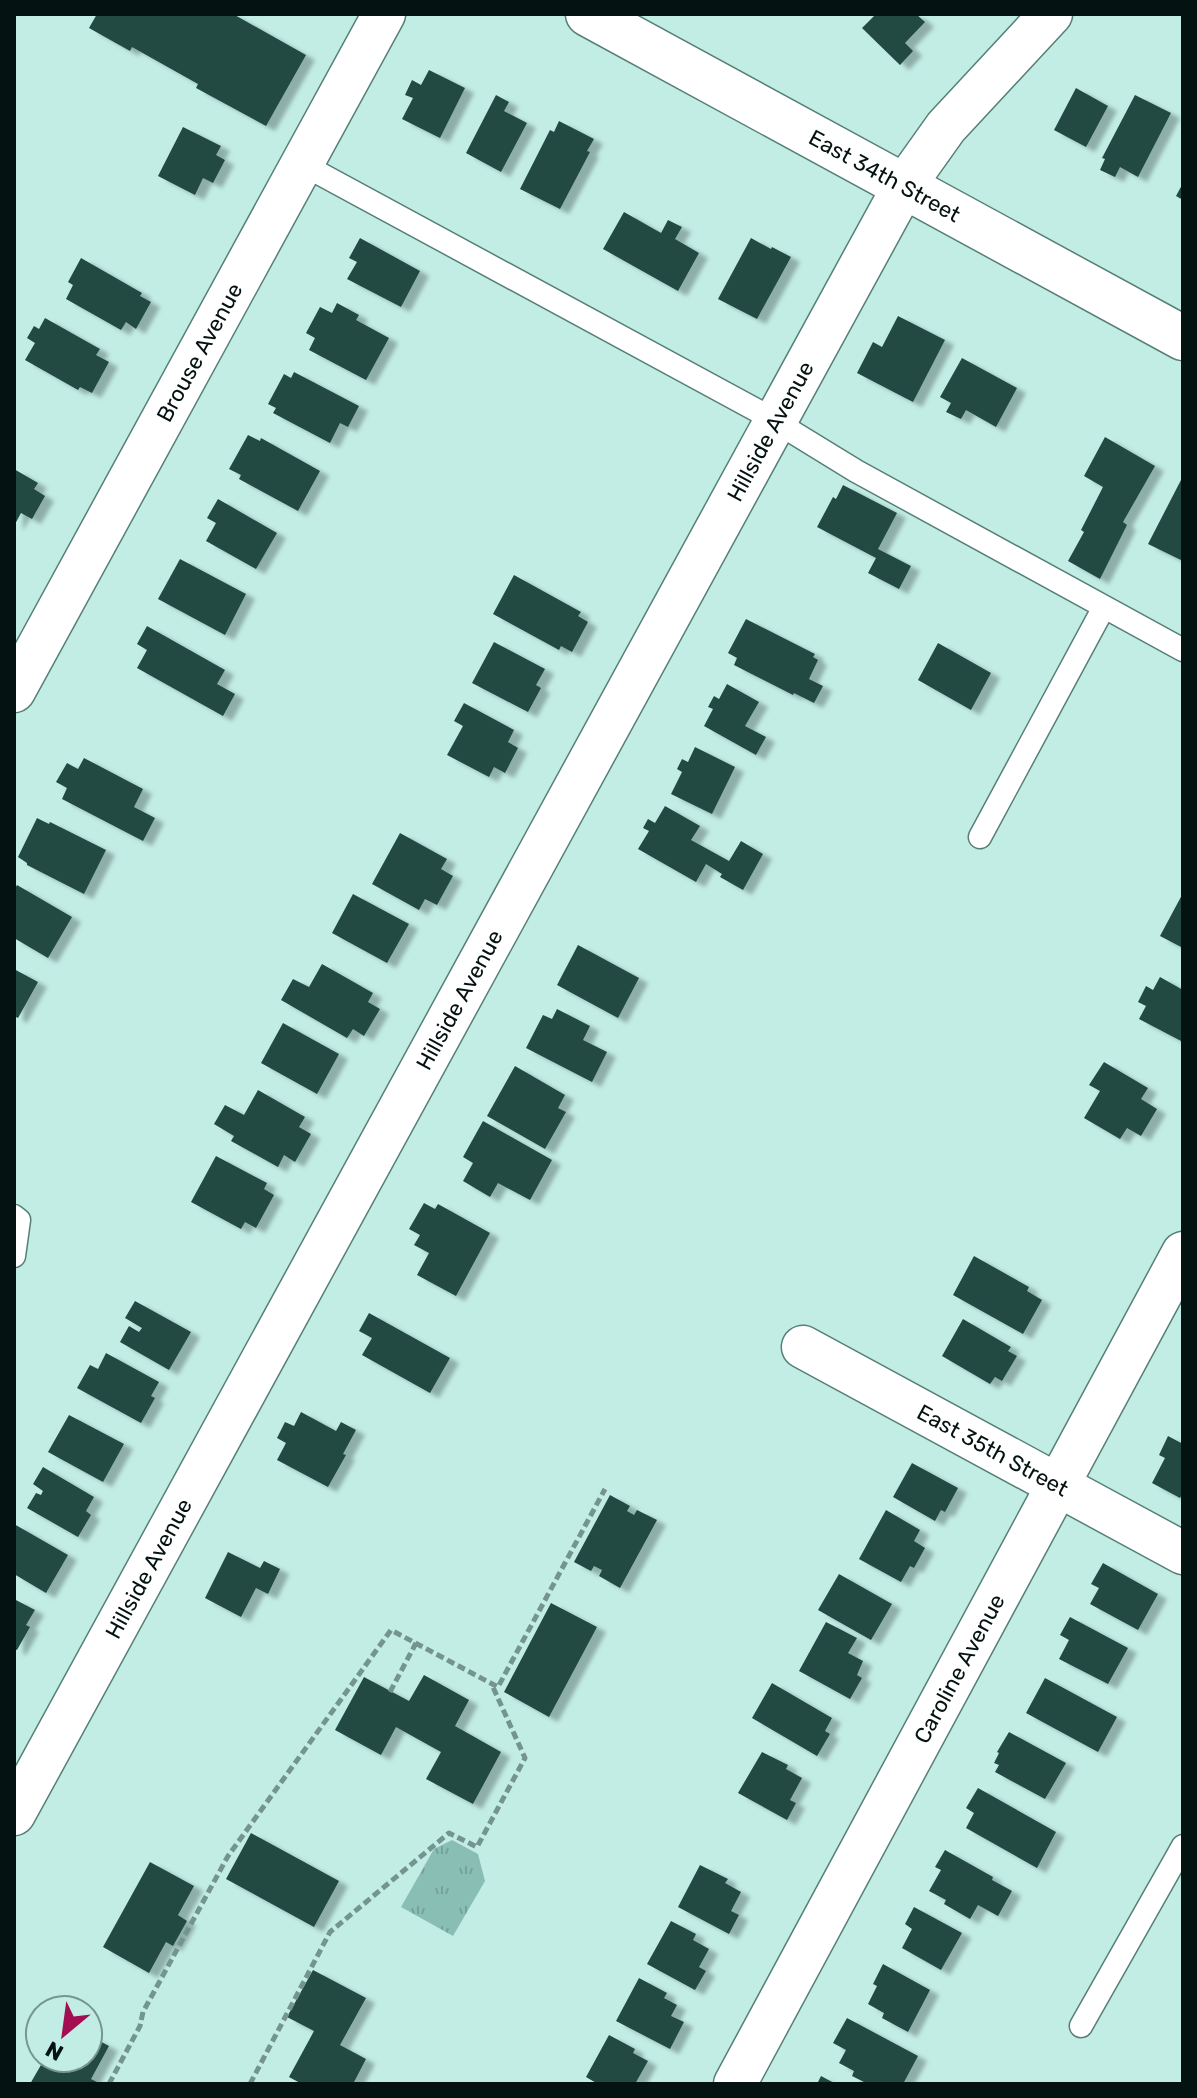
<svg xmlns="http://www.w3.org/2000/svg" width="1197" height="2098" font-family="Rubik,sans-serif">
<style>
.park{fill:url(#park-tufts)}
.building{fill:#214942;filter:url(#shadow)}
.lines{fill:none;stroke-linecap:round;stroke-linejoin:round}
.service-casing{stroke:#567f78;stroke-width:25}
.minor-casing{stroke:#567f78;stroke-width:45}
.secondary-casing{stroke:#567f78;stroke-width:47}
.path{stroke:#74948e;stroke-width:5;stroke-dasharray:8 4;stroke-linecap:butt}
.service{stroke:#fff;stroke-width:22}
.minor{stroke:#fff;stroke-width:42}
.secondary{stroke:#fff;stroke-width:44}
.labels{text-anchor:middle;dominant-baseline:central;stroke-width:8;stroke-linejoin:round;paint-order:stroke}
.street-label{font-size:22px;fill:#041311;stroke:#c2ede5}
</style>
<defs>
<pattern id="park-tufts" width="24" height="20" patternUnits="userSpaceOnUse" patternTransform="scale(2)"><rect width="24" height="20" fill="#89beb4"/><path d="M3 7l-1-3M5 7V3M7 7l1-3M15 17l-1-3M17 17v-4M19 17l1-3" fill="none" stroke="#75a29a"/></pattern>
<filter id="shadow"><feDropShadow dx="9" dy="5" stdDeviation="2" flood-color="#0004"/></filter>
</defs>
<rect width="100%" height="100%" fill="#c2ede5"/>
<!-- park -->
<path class="park" d="M452,1840L478,1854L485,1881L453,1936L401,1907L434,1849Z"/>
<!-- building -->
<path class="building" d="M97,14H233L306,55L266,126L196,88L198,84L132,47L130,51L89,28Z
M876,14H916L925,22L905,43L913,51L900,65L862,28Z
M429,70L465,88L440,138L402,119L413,98L405,95L412,80L421,85Z
M1076,88L1108,106L1086,147L1054,130Z
M496,95L509,102L504,111L527,123L501,172L466,153Z
M1135,95L1171,113L1138,177L1120,167L1115,177L1100,170L1105,159L1102,158Z
M559,121L594,139L587,151L590,152L560,209L520,189L550,130L554,132Z
M183,127L221,146L216,155L225,160L213,183L203,178L195,195L158,176Z
M1183,183V200L1176,196Z
M624,212L661,233L668,220L682,227L675,239L699,253L678,291L603,249Z
M360,238L420,271L401,307L347,279L357,262L349,258Z
M751,238L771,249L772,247L791,257L757,319L718,299Z
M81,258L142,293L140,296L151,302L136,329L126,322L121,330L66,299L73,285L68,282Z
M337,303L359,315L356,320L389,338L366,380L309,350L315,338L306,333L320,307L332,313Z
M898,316L945,340L913,402L857,373L873,342L882,347Z
M45,318L100,349L96,355L109,362L92,393L80,387L78,390L25,360L35,343L27,338L34,326L39,329Z
M962,358L1017,388L996,427L966,410L961,419L946,412L951,403L940,397Z
M294,372L359,406L348,427L340,423L330,443L273,413L276,408L268,404L284,374L291,378Z
M248,435L260,441L261,438L320,471L298,511L239,479L241,475L229,469Z
M1105,437L1155,466L1123,522L1127,525L1100,579L1068,561L1084,532L1081,530L1103,487L1084,476Z
M14,469L38,483L34,489L45,496L32,519L21,513L14,526Z
M1181,480L1183,481V561L1148,544Z
M843,485L897,513L878,549L911,566L899,589L868,573L876,558L817,527L833,497L836,499Z
M218,499L277,533L256,569L206,541L216,523L207,518Z
M180,559L246,594L225,635L158,599Z
M514,575L581,612L578,616L588,622L572,652L561,646L559,650L493,614Z
M746,619L815,654L813,657L818,660L809,679L823,686L814,703L794,693L793,695L734,665L737,658L728,653Z
M147,626L225,670L217,684L235,694L223,716L137,668L147,650L137,644Z
M494,642L545,669L536,685L541,688L528,712L472,683Z
M938,643L991,673L971,710L918,680Z
M727,684L759,702L745,726L766,737L756,755L704,726L713,709L708,707L714,696L719,699Z
M464,703L514,730L508,742L518,748L505,773L494,767L489,777L447,755L463,726L454,721Z
M695,747L735,767L712,814L671,794L682,772L677,769L682,759L688,762Z
M84,758L143,789L134,807L155,818L143,841L62,799L67,788L56,782L67,763L78,769Z
M665,806L700,826L691,840L729,861L741,841L763,854L743,890L720,877L722,874L706,864L696,882L638,849L649,831L643,828L648,819L655,823Z
M37,818L49,824L50,822L106,850L84,894L27,865V863L18,857Z
M400,833L447,859L441,869L453,876L437,905L425,899L419,910L372,884Z
M17,885L72,917L48,958L14,938V890Z
M1183,893V948L1160,936Z
M353,894L409,924L387,963L332,933Z
M578,945L639,978L618,1018L557,985Z
M322,964L373,993L368,1002L380,1009L364,1036L353,1029L347,1038L281,1000L293,979L309,987Z
M14,969L38,982L18,1018L14,1016Z
M1160,977L1183,990V1042L1139,1019L1146,1006L1138,1002L1146,986L1153,990Z
M557,1009L590,1026L583,1040L607,1052L592,1082L526,1048L543,1015L552,1019Z
M283,1023L339,1054L317,1094L261,1063Z
M1104,1062L1148,1088L1141,1099L1157,1109L1141,1136L1127,1128L1120,1139L1084,1118L1100,1091L1089,1085Z
M515,1066L565,1095L558,1108L566,1112L545,1149L487,1116Z
M258,1090L305,1117L299,1127L311,1134L295,1162L284,1155L278,1167L231,1141L234,1136L214,1124L225,1105L244,1115Z
M483,1121L552,1160L530,1200L498,1183L490,1197L463,1181L473,1163L463,1157Z
M216,1156L267,1183L264,1189L274,1195L256,1228L245,1222L241,1229L191,1202Z
M424,1203L435,1209L438,1204L490,1233L456,1296L417,1275L429,1253L414,1245L420,1235L409,1229Z
M974,1256L1029,1287L1027,1291L1042,1300L1023,1334L953,1295Z
M135,1301L191,1332L169,1370L120,1342L129,1326L139,1332L142,1328L125,1318Z
M369,1313L450,1358L430,1393L362,1355L372,1338L359,1331Z
M963,1319L1011,1347L1008,1351L1017,1356L1002,1381L995,1377L990,1384L942,1356Z
M106,1353L159,1382L151,1396L155,1398L141,1423L77,1388L90,1365L98,1369Z
M301,1412L336,1431L341,1422L356,1430L343,1454L346,1455L328,1487L277,1460L286,1443L277,1438L285,1422L294,1426Z
M69,1415L124,1444L103,1482L48,1452Z
M1168,1436L1183,1444V1493L1180,1498L1152,1483L1165,1458L1159,1455Z
M912,1463L958,1488L945,1512L941,1510L935,1521L893,1497Z
M43,1467L94,1497L86,1511L91,1515L78,1537L27,1508L36,1493L41,1495L43,1491L33,1484Z
M610,1495L630,1506L627,1511L634,1515L637,1510L657,1520L620,1588L599,1576L602,1570L594,1566L591,1571L574,1562Z
M886,1510L920,1530L914,1541L925,1548L914,1568L910,1566L901,1582L859,1559Z
M14,1524L68,1555L46,1593L14,1574Z
M228,1552L260,1568L264,1561L280,1569L268,1594L256,1588L241,1617L205,1598Z
M1103,1563L1158,1594L1138,1630L1090,1604L1099,1588L1091,1584Z
M839,1574L892,1604L871,1640L818,1610Z
M14,1599L35,1610L26,1625L30,1627L17,1650L14,1649Z
M551,1603L597,1627L549,1717L504,1692Z
M1070,1617L1128,1648L1108,1684L1059,1659L1069,1640L1060,1635Z
M826,1622L857,1638L848,1653L863,1661L857,1675L862,1678L850,1699L799,1671Z
M424,1675L469,1700L455,1726L501,1752L473,1804L426,1779L441,1752L396,1727L381,1755L335,1730L364,1677L409,1701Z
M1045,1678L1117,1717L1098,1752L1026,1713Z
M772,1683L832,1718L825,1731L830,1734L817,1756L752,1718Z
M1009,1732L1066,1763L1045,1799L995,1772L999,1765L994,1763L999,1753L997,1752Z
M762,1752L788,1765L786,1769L802,1778L790,1800L796,1803L787,1820L738,1793Z
M978,1788L1056,1832L1037,1868L966,1828L974,1813L966,1808Z
M251,1833L339,1881L314,1927L226,1879Z
M945,1850L993,1877L992,1880L1012,1891L998,1916L978,1905L970,1919L944,1904L946,1900L929,1891L941,1870L935,1867Z
M150,1862L194,1886L178,1915L187,1921L173,1946L166,1942L149,1973L103,1947Z
M700,1865L728,1879L725,1883L741,1892L731,1911L739,1915L729,1934L678,1907Z
M914,1907L962,1933L941,1970L902,1948L912,1929L905,1924Z
M671,1921L696,1934L693,1940L709,1949L699,1967L706,1971L695,1990L647,1964Z
M883,1964L930,1990L908,2032L882,2018L884,2013L868,2004L877,1986L873,1984Z
M313,1970L366,1998L340,2045L366,2059L353,2084H302L289,2077L314,2031L287,2017Z
M639,1978L667,1993L664,1998L677,2005L671,2016L684,2022L670,2049L616,2021Z
M847,2018L918,2056L903,2084H868L852,2076L854,2071L839,2063L846,2050L833,2043Z
M88,2035L109,2046L91,2079L101,2084H30L45,2058H88Z
M609,2035L635,2049L633,2053L648,2061L635,2084H598L586,2077Z
M821,2076L836,2084H817Z"/>
<g class="lines">
<!-- service casing -->
<g class="service-casing">
<path id="service" d="M302,164L758,411L856,471L1183,650
M980,837L1104,607
M14,1216L19,1220L14,1256
M1081,2026L1183,1846"/>
</g>
<!-- minor casing -->
<g class="minor-casing">
<g id="minor">
<path id="s1" d="M14,691L384,14"/>
<path id="s2" d="M803,1347L1183,1553"/>
<path id="s3" d="M14,1814L904,186L946,127L1051,14"/>
<path id="s4" d="M735,2084L1183,1253"/>
</g>
</g>
<!-- secondary casing -->
<g class="secondary-casing">
<g id="secondary">
<path id="s5" d="M588,14L1183,338"/>
</g>
</g>
<!-- path -->
<path class="path" d="M390,1692L416,1643
M109,2084L140,2026L143,2012L228,1856L391,1630L498,1687L605,1489
M250,2084L330,1932L449,1833L477,1847L525,1758L492,1685"/>
<!-- service -->
<use href="#service" class="service"/>
<!-- minor -->
<use href="#minor" class="minor"/>
<!-- secondary -->
<use href="#secondary" class="secondary"/>
</g>
<g class="labels">
<!-- street labels -->
<g class="street-label">
<text stroke="none"><textPath href="#s5" startOffset="338">East 34th Street</textPath></text>
<text stroke="none"><textPath href="#s1" startOffset="386">Brouse Avenue</textPath></text>
<text stroke="none"><textPath href="#s3" startOffset="1576">Hillside Avenue</textPath></text>
<text stroke="none"><textPath href="#s3" startOffset="928">Hillside Avenue</textPath></text>
<text stroke="none"><textPath href="#s2" startOffset="216">East 35th Street</textPath></text>
<text stroke="none"><textPath href="#s3" startOffset="280">Hillside Avenue</textPath></text>
<text stroke="none"><textPath href="#s4" startOffset="472">Caroline Avenue</textPath></text>
</g>
</g>
<!-- border -->
<rect width="1197" height="2098" fill="none" stroke="#041311" stroke-width="32"/>
<!-- north arrow -->
<g transform="translate(64 2034) rotate(209)"><circle r="38" fill="#c2ede5" stroke="#769690" stroke-width="2"/>
<path d="M0-6L14 30L0 20L-14 30Z" fill="#a20e51"/>
<text y="-12" font-size="22" font-weight="bold" text-anchor="middle" fill="#041311">N</text>
</g>
</svg>
